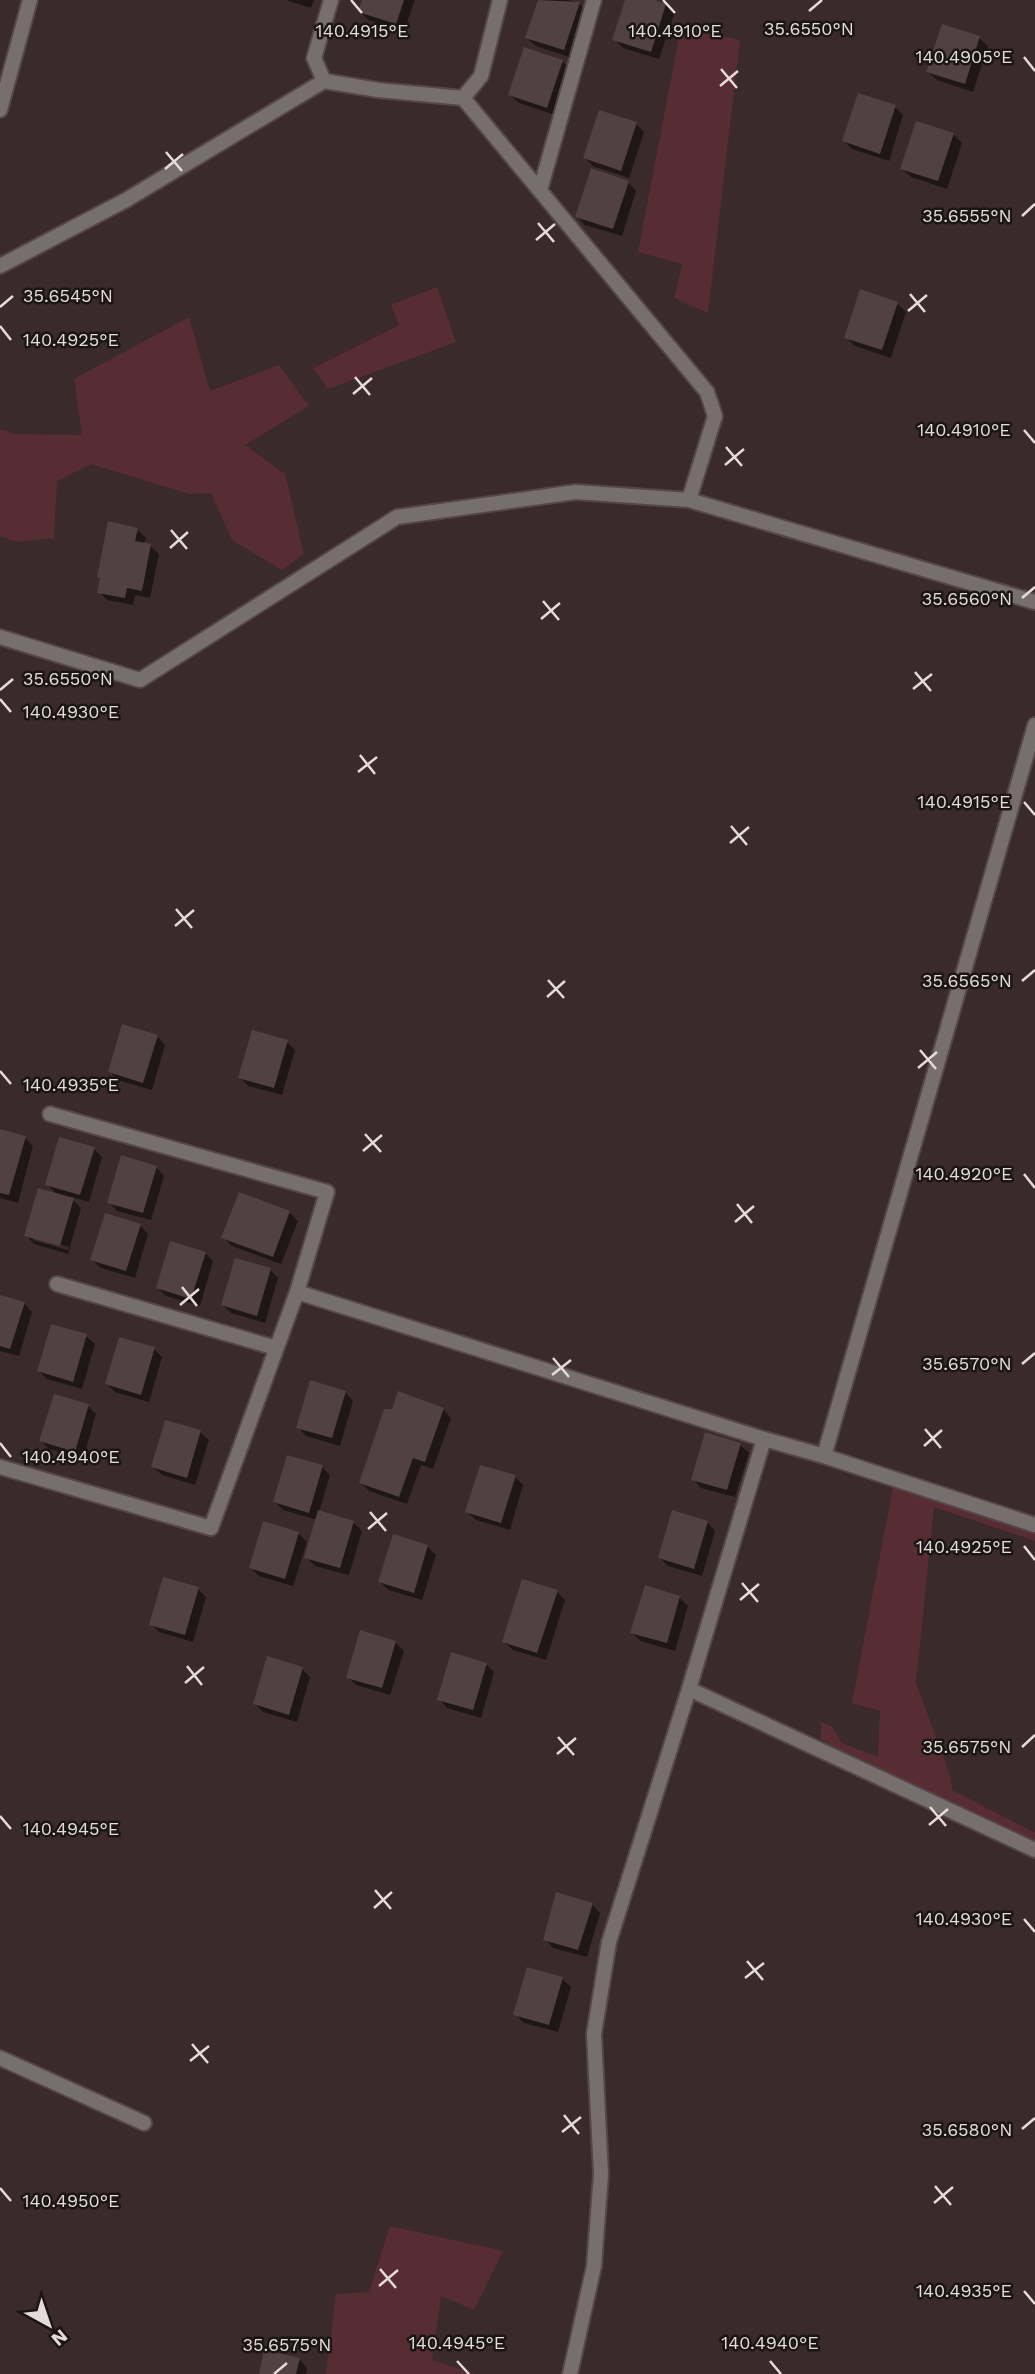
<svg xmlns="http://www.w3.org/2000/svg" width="1035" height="2374" font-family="'Work Sans',sans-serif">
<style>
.green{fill:#572d33}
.shadow{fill:#0007;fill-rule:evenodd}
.building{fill:#524143}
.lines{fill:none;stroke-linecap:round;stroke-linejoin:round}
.lane-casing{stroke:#554648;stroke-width:18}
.street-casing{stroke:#554648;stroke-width:18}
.lane{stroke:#776f6f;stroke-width:14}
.street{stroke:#776f6f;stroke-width:14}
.ticks{fill:none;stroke:#e5dbdb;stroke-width:2.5}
.ticks-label{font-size:18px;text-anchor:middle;fill:#e5dbdb;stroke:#1c1516;stroke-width:5;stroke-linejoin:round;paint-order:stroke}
</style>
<rect width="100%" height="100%" fill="#3a2a2c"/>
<!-- green -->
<path class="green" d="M681,27L740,40L708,313L674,298L682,264L638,252Z
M437,287L456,342L328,389L313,368L399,325L391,305Z
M189,317L210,391L279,365L309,406L245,445L285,474L304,554L282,570L232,540L211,493L189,494L91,464L57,481L54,538L16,542L0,536V429L15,434L82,435L74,379Z
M893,1487L1035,1534V1541L934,1507L916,1683L951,1778L952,1790L1035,1833V1844L854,1761L821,1739V1722L832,1727L842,1743L878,1757L880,1711L852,1703Z
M390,2226L503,2251L474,2310L441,2296L432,2360L475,2374H326L336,2294L369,2292Z"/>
<!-- shadow -->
<path class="shadow" d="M286,0H314L311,8Z
M363,0H415L404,31L368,20L360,11Z
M539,0H568L579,3L587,12L572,58L536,46L527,38Z
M627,0H649L666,5L674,14L659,59L623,48L614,39Z
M979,38L988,46L973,92L937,80L928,72Z
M562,61L570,69L555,115L519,103L510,95Z
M895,107L903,115L889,161L852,149L844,140Z
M636,124L644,132L629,178L593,166L585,158Z
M953,134L962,143L947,189L911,177L902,169Z
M628,182L636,191L622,236L585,225L577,217Z
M897,303L906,312L891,358L855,346L846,337Z
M137,529L146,538L144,544L150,546L159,554L150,598L135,595L133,605L107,600L99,592L101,579L99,577Z
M157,1036L165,1045L152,1090L118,1080L110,1072Z
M287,1042L295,1050L282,1095L248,1086L240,1077Z
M0,1131L25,1138L33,1146L18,1203L0,1198Z
M94,1149L102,1157L89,1202L70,1197L81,1208L68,1254L34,1244L26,1235L58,1196L47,1184ZM33,1237L69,1247L68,1250L33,1240Z
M156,1167L164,1176L151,1220L117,1211L109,1202Z
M289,1212L298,1221L281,1264L232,1246L223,1237Z
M140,1225L148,1234L135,1278L101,1268L92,1260Z
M205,1253L213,1261L200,1306L166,1296L158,1288Z
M270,1270L278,1278L265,1323L231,1313L223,1305Z
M0,1296L24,1303L32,1312L19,1356L0,1351Z
M86,1336L95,1344L82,1389L47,1379L39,1371Z
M154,1349L162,1357L149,1402L115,1392L107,1384Z
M345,1392L353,1401L340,1446L306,1436L298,1427Z
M88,1406L96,1414L83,1459L49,1449L41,1441Z
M443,1409L451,1418L433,1469L421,1465L407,1504L369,1491L361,1483Z
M200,1432L209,1440L195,1485L162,1475L153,1467Z
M740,1445L749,1453L735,1497L701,1488L693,1479Z
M322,1467L330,1475L319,1512L353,1522L362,1531L349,1575L315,1566L306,1557L317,1520L283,1510L275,1502Z
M515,1477L523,1485L510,1530L476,1520L467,1512Z
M707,1522L715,1531L702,1576L668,1566L660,1558Z
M298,1533L307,1542L293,1586L259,1576L251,1568Z
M427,1546L436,1555L422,1600L389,1590L380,1582Z
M198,1589L206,1597L193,1642L159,1632L151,1624Z
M557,1592L565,1600L546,1660L513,1650L504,1642Z
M679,1597L688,1606L675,1651L641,1641L632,1633Z
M395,1642L404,1651L390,1695L356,1685L348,1677Z
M486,1664L494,1672L481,1718L447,1708L439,1699Z
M302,1669L310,1677L297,1722L263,1712L255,1704Z
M592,1904L600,1913L587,1957L553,1948L545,1939Z
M562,1979L571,1987L558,2032L524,2023L515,2014Z
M299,2359L307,2368L306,2374H261Z"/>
<!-- building -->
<path class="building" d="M362,0H404L396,24L358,12Z
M538,0L580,2L564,50L525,38Z
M625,0H654L666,4L651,52L612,40Z
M942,24L980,36L965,84L926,72Z
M524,47L563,60L547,108L508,95Z
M858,93L896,105L880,154L842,141Z
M599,110L637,122L621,171L583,158Z
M916,121L954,133L938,181L900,169Z
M591,168L629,181L613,229L575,217Z
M860,289L898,302L882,350L844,338Z
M108,521L138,528L135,541L151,544L142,591L127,588L125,598L97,593L100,578L97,577Z
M122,1024L158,1035L143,1083L108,1072Z
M252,1030L288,1040L274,1088L238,1078Z
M0,1129L26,1136L9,1195L0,1193Z
M59,1137L95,1147L80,1195L45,1185Z
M121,1155L157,1166L143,1213L107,1203Z
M38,1188L74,1198L60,1246L24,1236Z
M239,1192L290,1211L273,1257L221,1238Z
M105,1213L141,1224L126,1271L90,1260Z
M170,1241L206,1252L191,1299L156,1288Z
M235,1258L271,1268L257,1316L221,1305Z
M0,1295L25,1302L10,1349L0,1346Z
M51,1324L87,1334L73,1382L37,1371Z
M119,1337L155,1347L141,1395L105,1384Z
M310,1380L346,1391L332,1438L296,1428Z
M398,1391L444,1408L425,1462L413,1458L399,1497L359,1483L384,1409H392Z
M54,1394L89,1404L75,1452L39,1441Z
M165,1420L201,1430L187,1478L151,1467Z
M705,1432L741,1443L727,1490L691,1480Z
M287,1455L323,1465L309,1513L273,1502Z
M480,1465L516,1475L501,1523L465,1512Z
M318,1510L354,1521L340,1568L304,1558Z
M672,1510L708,1521L694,1569L658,1558Z
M263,1521L299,1532L285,1579L249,1568Z
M393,1534L428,1545L414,1593L378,1582Z
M163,1577L199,1587L185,1635L149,1625Z
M522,1579L558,1590L537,1653L502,1642Z
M645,1585L680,1596L667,1643L630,1633Z
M360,1630L396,1641L382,1688L346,1678Z
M451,1652L487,1663L473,1710L437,1700Z
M267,1656L303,1667L289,1715L253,1704Z
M556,1892L593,1903L578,1950L543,1940Z
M527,1967L563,1977L549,2025L513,2015Z
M264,2350L300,2358L296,2374H259Z"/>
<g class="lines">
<!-- lane casing -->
<g class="lane-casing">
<path id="lane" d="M324,81L314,58L331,0
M463,98L481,76L500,0
M540,190L594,0
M689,1689L1035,1850
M0,2058L144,2123"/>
</g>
<!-- street casing -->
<g class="street-casing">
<path id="street" d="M0,110L30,0
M0,266L126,200L324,81L378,90L463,98L707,392L715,416L689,500
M0,637L140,680L397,517L576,492L689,500L1035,602
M50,1114L327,1192L297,1292
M57,1284L276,1348
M824,1456L1035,725
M0,1467L211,1528L297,1292L764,1439L824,1456L1035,1525
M570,2374L594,2266L601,2174L594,2034L609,1942L689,1689L764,1439"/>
</g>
<!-- lane -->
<use href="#lane" class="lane"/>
<!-- street -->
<use href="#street" class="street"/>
</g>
<!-- ticks -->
<path class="ticks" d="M351,0L362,13M663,0L675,13M809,11L822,0M1024,57L1035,71M721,69L737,88M720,86L738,71M166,152L182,171M165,169L183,154M1022,216L1035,204M538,223L554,242M536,240L555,224M910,294L925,312M0,307L13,296M908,311L927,295M0,326L11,340M355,377L370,395M353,394L372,378M1024,430L1035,443M726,447L742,466M725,465L744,449M171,530L187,549M170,548L188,532M1022,598L1035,587M543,601L559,620M541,619L560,603M915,672L931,691M913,689L932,674M0,690L13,679M0,699L11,712M360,755L375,774M358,772L377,757M1024,802L1035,815M731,826L747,845M730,843L749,827M176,909L192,928M175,926L194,910M548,980L564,998M1022,981L1035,970M547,997L565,981M920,1050L936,1069M918,1068L937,1052M0,1071L11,1084M365,1134L381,1152M363,1151L382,1135M1024,1174L1035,1188M737,1204L752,1223M735,1222L754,1206M182,1287L197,1306M180,1305L199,1289M553,1358L569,1377M1022,1364L1035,1353M552,1375L571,1360M925,1429L941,1448M0,1443L11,1457M924,1446L942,1430M370,1512L386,1531M368,1529L387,1513M1024,1546L1035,1560M742,1583L758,1602M740,1600L759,1584M187,1666L202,1685M185,1683L204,1667M558,1737L574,1755M1022,1747L1035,1735M557,1754L576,1738M930,1807L946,1826M0,1816L11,1829M929,1825L948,1809M375,1890L391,1909M374,1908L392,1892M1024,1919L1035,1932M747,1961L763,1980M745,1978L764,1963M192,2044L208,2063M190,2061L209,2046M564,2115L579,2134M1022,2129L1035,2118M562,2132L581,2117M935,2186L951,2205M0,2188L11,2201M934,2203L953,2187M380,2269L396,2288M379,2286L398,2270M1024,2291L1035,2304M457,2361L469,2374M770,2361L781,2374M274,2374L287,2363"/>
<g class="ticks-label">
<text x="809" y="35">35.6550°N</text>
<text x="362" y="37">140.4915°E</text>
<text x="675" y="37">140.4910°E</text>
<text x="964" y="63">140.4905°E</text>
<text x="967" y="222">35.6555°N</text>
<text x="68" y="302">35.6545°N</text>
<text x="71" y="346">140.4925°E</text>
<text x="964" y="436">140.4910°E</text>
<text x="967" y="605">35.6560°N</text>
<text x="68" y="685">35.6550°N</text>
<text x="71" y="718">140.4930°E</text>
<text x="964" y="808">140.4915°E</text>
<text x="967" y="987">35.6565°N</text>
<text x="71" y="1091">140.4935°E</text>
<text x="964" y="1180">140.4920°E</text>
<text x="967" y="1370">35.6570°N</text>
<text x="71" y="1463">140.4940°E</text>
<text x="964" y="1553">140.4925°E</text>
<text x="967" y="1753">35.6575°N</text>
<text x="71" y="1835">140.4945°E</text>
<text x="964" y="1925">140.4930°E</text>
<text x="967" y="2136">35.6580°N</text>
<text x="71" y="2207">140.4950°E</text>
<text x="964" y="2297">140.4935°E</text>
<text x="457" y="2349">140.4945°E</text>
<text x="770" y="2349">140.4940°E</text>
<text x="287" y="2351">35.6575°N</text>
</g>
<!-- north arrow -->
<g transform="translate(49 2325) rotate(140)" stroke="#1c1516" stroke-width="5" paint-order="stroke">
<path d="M0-5L12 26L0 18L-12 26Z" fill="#e5dbdb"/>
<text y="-10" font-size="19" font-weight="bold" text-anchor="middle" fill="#e5dbdb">N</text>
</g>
</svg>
